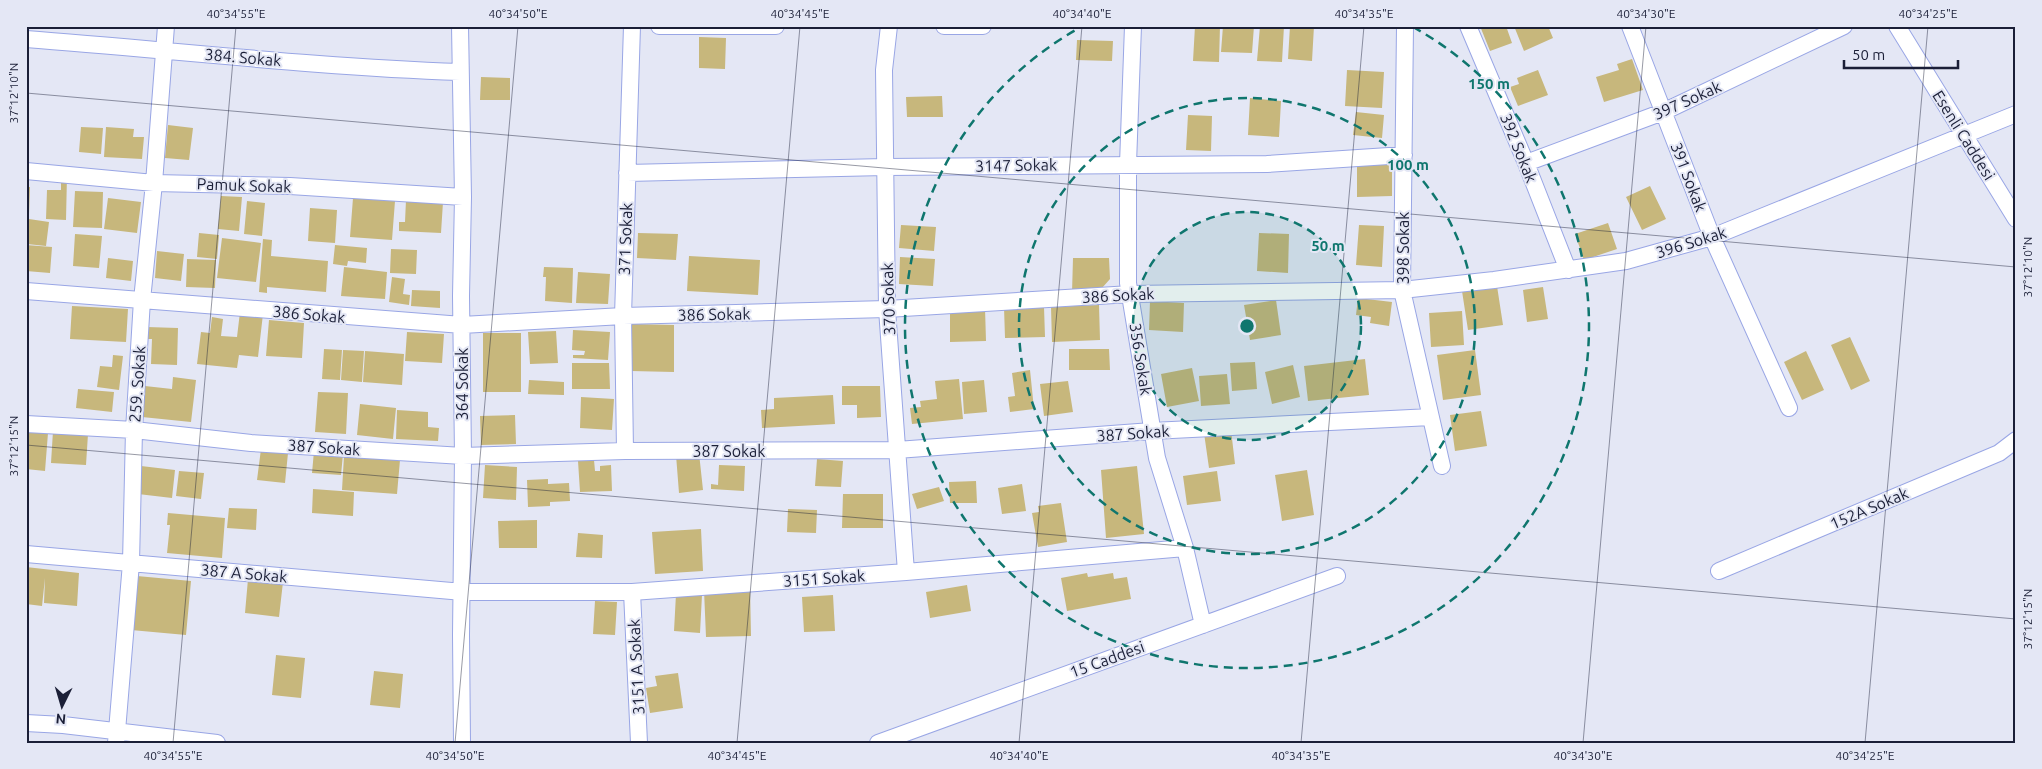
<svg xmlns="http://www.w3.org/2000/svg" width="2042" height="769" font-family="Ubuntu,sans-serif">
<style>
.building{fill:#c7b77c}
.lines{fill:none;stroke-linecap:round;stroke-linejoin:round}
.minor-casing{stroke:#99a6e5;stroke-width:18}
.minor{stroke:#fff;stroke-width:16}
.ticks{fill:none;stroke:#1b1f37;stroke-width:1;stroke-opacity:0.45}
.ring{fill:none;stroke:#0f766e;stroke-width:2.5;stroke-dasharray:9 6}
.labels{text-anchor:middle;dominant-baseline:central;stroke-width:4;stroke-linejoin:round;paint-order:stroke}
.street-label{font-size:16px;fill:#1b1f37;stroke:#e4e7f5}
.centre{fill:#0f766e;stroke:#e4e7f5;stroke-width:2.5}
.ring-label{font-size:15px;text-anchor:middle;font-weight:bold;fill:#0f766e;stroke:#e4e7f5;stroke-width:4;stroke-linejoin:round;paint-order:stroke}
.neatline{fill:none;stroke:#1b1f37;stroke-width:2}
.ticks-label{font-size:12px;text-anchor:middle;fill:#1b1f37}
</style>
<rect width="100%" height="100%" fill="#e4e7f5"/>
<!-- building -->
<path class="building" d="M1195,26H1220L1219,62L1193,61Z
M1223,26H1254L1252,53L1221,52Z
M1260,26H1284L1282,62L1257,61Z
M1290,26H1314L1312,61L1288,59Z
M1480,26H1506L1512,43L1490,51Z
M1514,26H1548L1553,38L1524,51Z
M699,37L726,38L725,69L699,68Z
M1077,40L1113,41L1112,61L1076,60Z
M1632,59L1643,90L1604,102L1596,77L1619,70L1617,64Z
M1347,70L1384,72L1382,108L1345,106Z
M1538,70L1548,95L1518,106L1510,87L1519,84L1517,78Z
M481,77L510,78V100H480Z
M942,96L943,117H907L906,97Z
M1250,98L1281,101L1279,137L1248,135Z
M1356,112L1384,115L1382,138L1353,135Z
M1188,115L1212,116L1211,151L1186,150Z
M168,125L193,128L189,160L165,158Z
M81,127L103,128L101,154L79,152Z
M106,127L134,129L133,137H144L142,159L104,157Z
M1357,165H1392V196L1357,197Z
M61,175H67L66,220L46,219L47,190H61Z
M1650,186L1666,219L1642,230L1626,197Z
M26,187H30L29,215H26Z
M75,191L103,192L102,228L73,227Z
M221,196L242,197L239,231L218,229Z
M108,198L141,202L137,233L104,229Z
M353,198L395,201L392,240L350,237Z
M406,200L443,202L441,233L399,231V222H405Z
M247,201L265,203L262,236L244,234Z
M310,208L337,210L335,243L308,241Z
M29,219L49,222L46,246L27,244Z
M1608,223L1617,249L1584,260L1575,234Z
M901,225L936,227L934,251L899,248Z
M1359,225L1384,226L1382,267L1356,265Z
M199,233L219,235L217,259L197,257Z
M638,233L678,234L676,260L637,258Z
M1259,233L1289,234L1288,273L1257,271Z
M75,234L102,236L99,268L73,266Z
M222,238L261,243L256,282L217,278Z
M263,239L272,240L271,256L328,261L326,292L267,287V293L259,292Z
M26,245L52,247L50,273L26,271Z
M335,245L367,248L366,263L348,261L347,266L333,264Z
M391,249L417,250L416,274L390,273Z
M157,251L184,254L181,281L155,278Z
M689,256L760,260L758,295L687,291Z
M900,257L935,259L933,286L899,284Z
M108,258L133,261L131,281L106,278Z
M1073,258H1109L1110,279L1102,288L1072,293Z
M187,259L216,260L215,288L186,287Z
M344,267L387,272L385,299L341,296Z
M544,267L573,268L572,303L545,301L546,277H543Z
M578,272L610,274L608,304L576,303Z
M392,277L405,279L403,294L410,295L409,305L389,302Z
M1497,286L1503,325L1468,330L1462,291Z
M1543,287L1548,319L1527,322L1523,290Z
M412,290L440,291V308L411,306Z
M1358,298L1392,302L1389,326L1370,323L1371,317L1356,315Z
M1276,300L1281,335L1250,340L1244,305Z
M1150,301L1184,303L1183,332L1149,330Z
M1099,305L1100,340L1052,342L1051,307Z
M72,306L128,309L126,342L70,339Z
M1004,307H1044L1045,337L1005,338Z
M985,308L986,341L950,342V309Z
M1462,311L1464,345L1431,347L1429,313Z
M240,312L263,314L258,357L239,355L237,368L197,364L201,332L210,333L212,317L223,319L221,336L237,337Z
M269,320L304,323L302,358L266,356Z
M632,324L674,325V372L631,371Z
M147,327L178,328L177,365L151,364L152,339H147Z
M573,330L610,332L608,360L573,358V355H584L585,351L572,350Z
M556,331L558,363L530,364L528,332Z
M407,332L444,334L442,363L405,361Z
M483,333H521V392H483Z
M1850,337L1870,381L1851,390L1831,345Z
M324,349L342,350L340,380L322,379Z
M1069,349H1109L1110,370H1069Z
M343,350L364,351L362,382L341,380Z
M1475,350L1481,395L1443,400L1437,355Z
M365,351L404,354L402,385L363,382Z
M1806,351L1824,390L1802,400L1784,362Z
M113,355L123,356L119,390L97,387L100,366L112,367Z
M1365,359L1369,395L1308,401L1304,366Z
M1255,362L1257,389L1232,391L1230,363Z
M572,363H609L610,389H572Z
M1293,365L1300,397L1272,404L1265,372Z
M1192,368L1199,401L1167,407L1161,374Z
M1030,370L1034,409L1010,412L1008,397L1015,396L1012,373Z
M1227,374L1230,404L1201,406L1199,376Z
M173,377L196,380L191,422L142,417L145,386L172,389Z
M959,379L963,419L912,424L910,408L921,407L920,401L937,399L935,381Z
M529,380L564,382V395L528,394Z
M984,380L987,412L964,414L962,382Z
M1068,381L1073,412L1044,416L1040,384Z
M842,386H880L881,417L857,418V405H842Z
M78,389L114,392L112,412L76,408Z
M318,392L348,393L346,434L315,432Z
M833,395L835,424L762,428L761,410L774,409V398Z
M581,397L614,399L612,430L580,428Z
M360,404L396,408L393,439L357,435Z
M397,410L428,412V427L439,428L438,441L396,439Z
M1481,411L1487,446L1455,451L1450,415Z
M515,415L516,444L481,445L480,416Z
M1231,430L1235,464L1209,468L1204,433Z
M26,431L48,433L45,471L26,469Z
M53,431L88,434L86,465L51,463Z
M261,449L288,453L285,483L257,480Z
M314,451L343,454L341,475L312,473Z
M699,453L703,490L679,493L676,455Z
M344,456L400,460L397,494L342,490Z
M817,459L843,461L841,487L815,486Z
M594,460L595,471H600V466L611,465L612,491L580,492L578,461Z
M485,465L517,467L516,500L483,498Z
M719,465L745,466L744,491L711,489V484L718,485Z
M141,466L175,470L172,498L138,494Z
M1137,466L1144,534L1106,538L1101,470Z
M1307,470L1314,515L1282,521L1275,475Z
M179,471L204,473L201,499L176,496Z
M1217,471L1221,501L1187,505L1183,476Z
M548,479V484L569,483L570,501L550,502V506L528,507L527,480Z
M976,481L977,503H950L949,482Z
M1022,484L1026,511L1002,514L998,488Z
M939,487L944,501L917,509L912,494Z
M313,489L354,492L353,516L312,513Z
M843,494H883V528H842Z
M1061,503L1067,542L1038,547L1032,513L1039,512L1038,506Z
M229,508L257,509L256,530L227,528Z
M788,509L817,510L816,533L787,532Z
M168,513L225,518L222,558L167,553L170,525H167Z
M537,520V548H499L498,521Z
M701,529L703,571L655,574L652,532Z
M578,533L603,535L602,558L576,557Z
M26,567L79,573L77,606L44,603L45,578L42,606L26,604Z
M1087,573L1088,577L1113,573L1114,579L1127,577L1131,599L1067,611L1061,578Z
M137,576L191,581L186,635L131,630Z
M248,579L283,582L279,617L245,613Z
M967,585L971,611L930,618L926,592Z
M750,587L751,636L706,637L704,590Z
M676,594L702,595L700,633L674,631Z
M833,595L835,631L804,632L802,597Z
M595,601L617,602L615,635L593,634Z
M276,655L305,658L301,698L272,695Z
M374,671L403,674L400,708L370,705Z
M678,673L683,708L650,713L646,688L657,686L655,676Z"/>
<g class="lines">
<!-- minor casing -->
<g class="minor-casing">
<path id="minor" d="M460,26L463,197L461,296L463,456L461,635L462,743
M659,26H776
M889,26L884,70L887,309L906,572
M944,26H983
M1133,26L1128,164V283L1157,458L1185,548L1203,625
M1405,26L1402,290L1442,466
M1468,26L1526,163L1568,270
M1630,26L1712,237L1789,408
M1897,26L2016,219
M26,39C171,50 315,67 460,72
M1526,163L1663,112L1844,26
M26,171L154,183L290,186L463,197
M627,173L885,167L1267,164L1404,155
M26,291L462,325L623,316L887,309L1131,294L1402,290L1494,280L1626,261L1712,237L2016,114
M26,424L134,430L251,443L463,456L625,451L897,450L1152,431L1431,417
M625,451L623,316L632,26
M26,554L463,592H632L906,572L1185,548
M1719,571L1999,453L2016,440
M632,592L639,743
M26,723L63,725L217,743
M116,743L131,563L134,430L142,300L154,183L166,26
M878,743L1337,576"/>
</g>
<!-- minor -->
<use href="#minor" class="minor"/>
</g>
<!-- ticks -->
<path class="ticks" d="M26,93L2016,267M26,445L2016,619M173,743L236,26M455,743L518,26M737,743L800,26M1019,743L1082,26M1301,743L1364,26M1583,743L1646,26M1865,743L1928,26"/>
<!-- distance rings -->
<circle cx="1247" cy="326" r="114" fill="#0f766e" fill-opacity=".12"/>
<g class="ring">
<circle cx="1247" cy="326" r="114"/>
<circle cx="1247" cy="326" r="228"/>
<path d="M1413 27A342 342 0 1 1 1081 27"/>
</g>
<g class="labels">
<!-- street labels -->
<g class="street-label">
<text transform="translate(243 57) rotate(5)">384. Sokak</text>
<text transform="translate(1687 100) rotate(-24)">397 Sokak</text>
<text transform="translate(1964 135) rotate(58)">Esenli Caddesi</text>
<text transform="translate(1519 148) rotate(68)">392 Sokak</text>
<text transform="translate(1016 165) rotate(-1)">3147 Sokak</text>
<text transform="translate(1689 177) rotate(69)">391 Sokak</text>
<text transform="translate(244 185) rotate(2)">Pamuk Sokak</text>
<text transform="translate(625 239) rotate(-88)">371 Sokak</text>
<text transform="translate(1691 242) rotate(-17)">396 Sokak</text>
<text transform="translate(1403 248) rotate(-90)">398 Sokak</text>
<text transform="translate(1118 295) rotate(-3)">386 Sokak</text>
<text transform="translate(888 299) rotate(-92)">370 Sokak</text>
<text transform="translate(309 314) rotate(5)">386 Sokak</text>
<text transform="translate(714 314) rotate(-1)">386 Sokak</text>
<text transform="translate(1141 359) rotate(81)">356 Sokak</text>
<text transform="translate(137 384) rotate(-86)">259. Sokak</text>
<text transform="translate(462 384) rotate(-90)">364 Sokak</text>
<text transform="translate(1133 433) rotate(-4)">387 Sokak</text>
<text transform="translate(324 447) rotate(4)">387 Sokak</text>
<text x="729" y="451">387 Sokak</text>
<text transform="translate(1869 508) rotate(-23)">152A Sokak</text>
<text transform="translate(244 573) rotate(5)">387 A Sokak</text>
<text transform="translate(824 578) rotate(-4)">3151 Sokak</text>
<text transform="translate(1107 659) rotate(-20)">15 Caddesi</text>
<text transform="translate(636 667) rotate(-93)">3151 A Sokak</text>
</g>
</g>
<circle cx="1247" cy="326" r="8" class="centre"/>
<g class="ring-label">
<text x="1489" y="89">150 m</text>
<text x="1408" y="170">100 m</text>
<text x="1328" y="251">50 m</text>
</g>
<!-- border -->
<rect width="2042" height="769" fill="none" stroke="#e4e7f5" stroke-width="55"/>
<!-- north arrow -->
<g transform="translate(62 706) rotate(185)" stroke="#e4e7f5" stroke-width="4" paint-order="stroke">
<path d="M0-4L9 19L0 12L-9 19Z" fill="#1b1f37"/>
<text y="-8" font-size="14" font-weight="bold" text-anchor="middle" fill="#1b1f37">N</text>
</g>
<!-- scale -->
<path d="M1844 60v8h114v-8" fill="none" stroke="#1b1f37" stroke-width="2.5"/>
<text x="1852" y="60" font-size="15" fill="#1b1f37" stroke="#e4e7f5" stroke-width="4" paint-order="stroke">50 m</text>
<rect x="28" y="28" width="1986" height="714" class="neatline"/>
<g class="ticks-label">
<text x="236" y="18">40°34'55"E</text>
<text x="518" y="18">40°34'50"E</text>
<text x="800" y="18">40°34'45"E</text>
<text x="1082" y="18">40°34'40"E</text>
<text x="1364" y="18">40°34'35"E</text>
<text x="1646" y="18">40°34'30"E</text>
<text x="1928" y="18">40°34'25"E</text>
<text transform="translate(14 93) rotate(-90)" y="4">37°12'10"N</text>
<text transform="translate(2028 267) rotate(-90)" y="4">37°12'10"N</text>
<text transform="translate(14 446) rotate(-90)" y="4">37°12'15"N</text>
<text transform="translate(2028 619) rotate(-90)" y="4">37°12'15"N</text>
<text x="173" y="760">40°34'55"E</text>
<text x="455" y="760">40°34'50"E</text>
<text x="737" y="760">40°34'45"E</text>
<text x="1019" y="760">40°34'40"E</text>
<text x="1301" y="760">40°34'35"E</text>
<text x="1583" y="760">40°34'30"E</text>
<text x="1865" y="760">40°34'25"E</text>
</g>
</svg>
